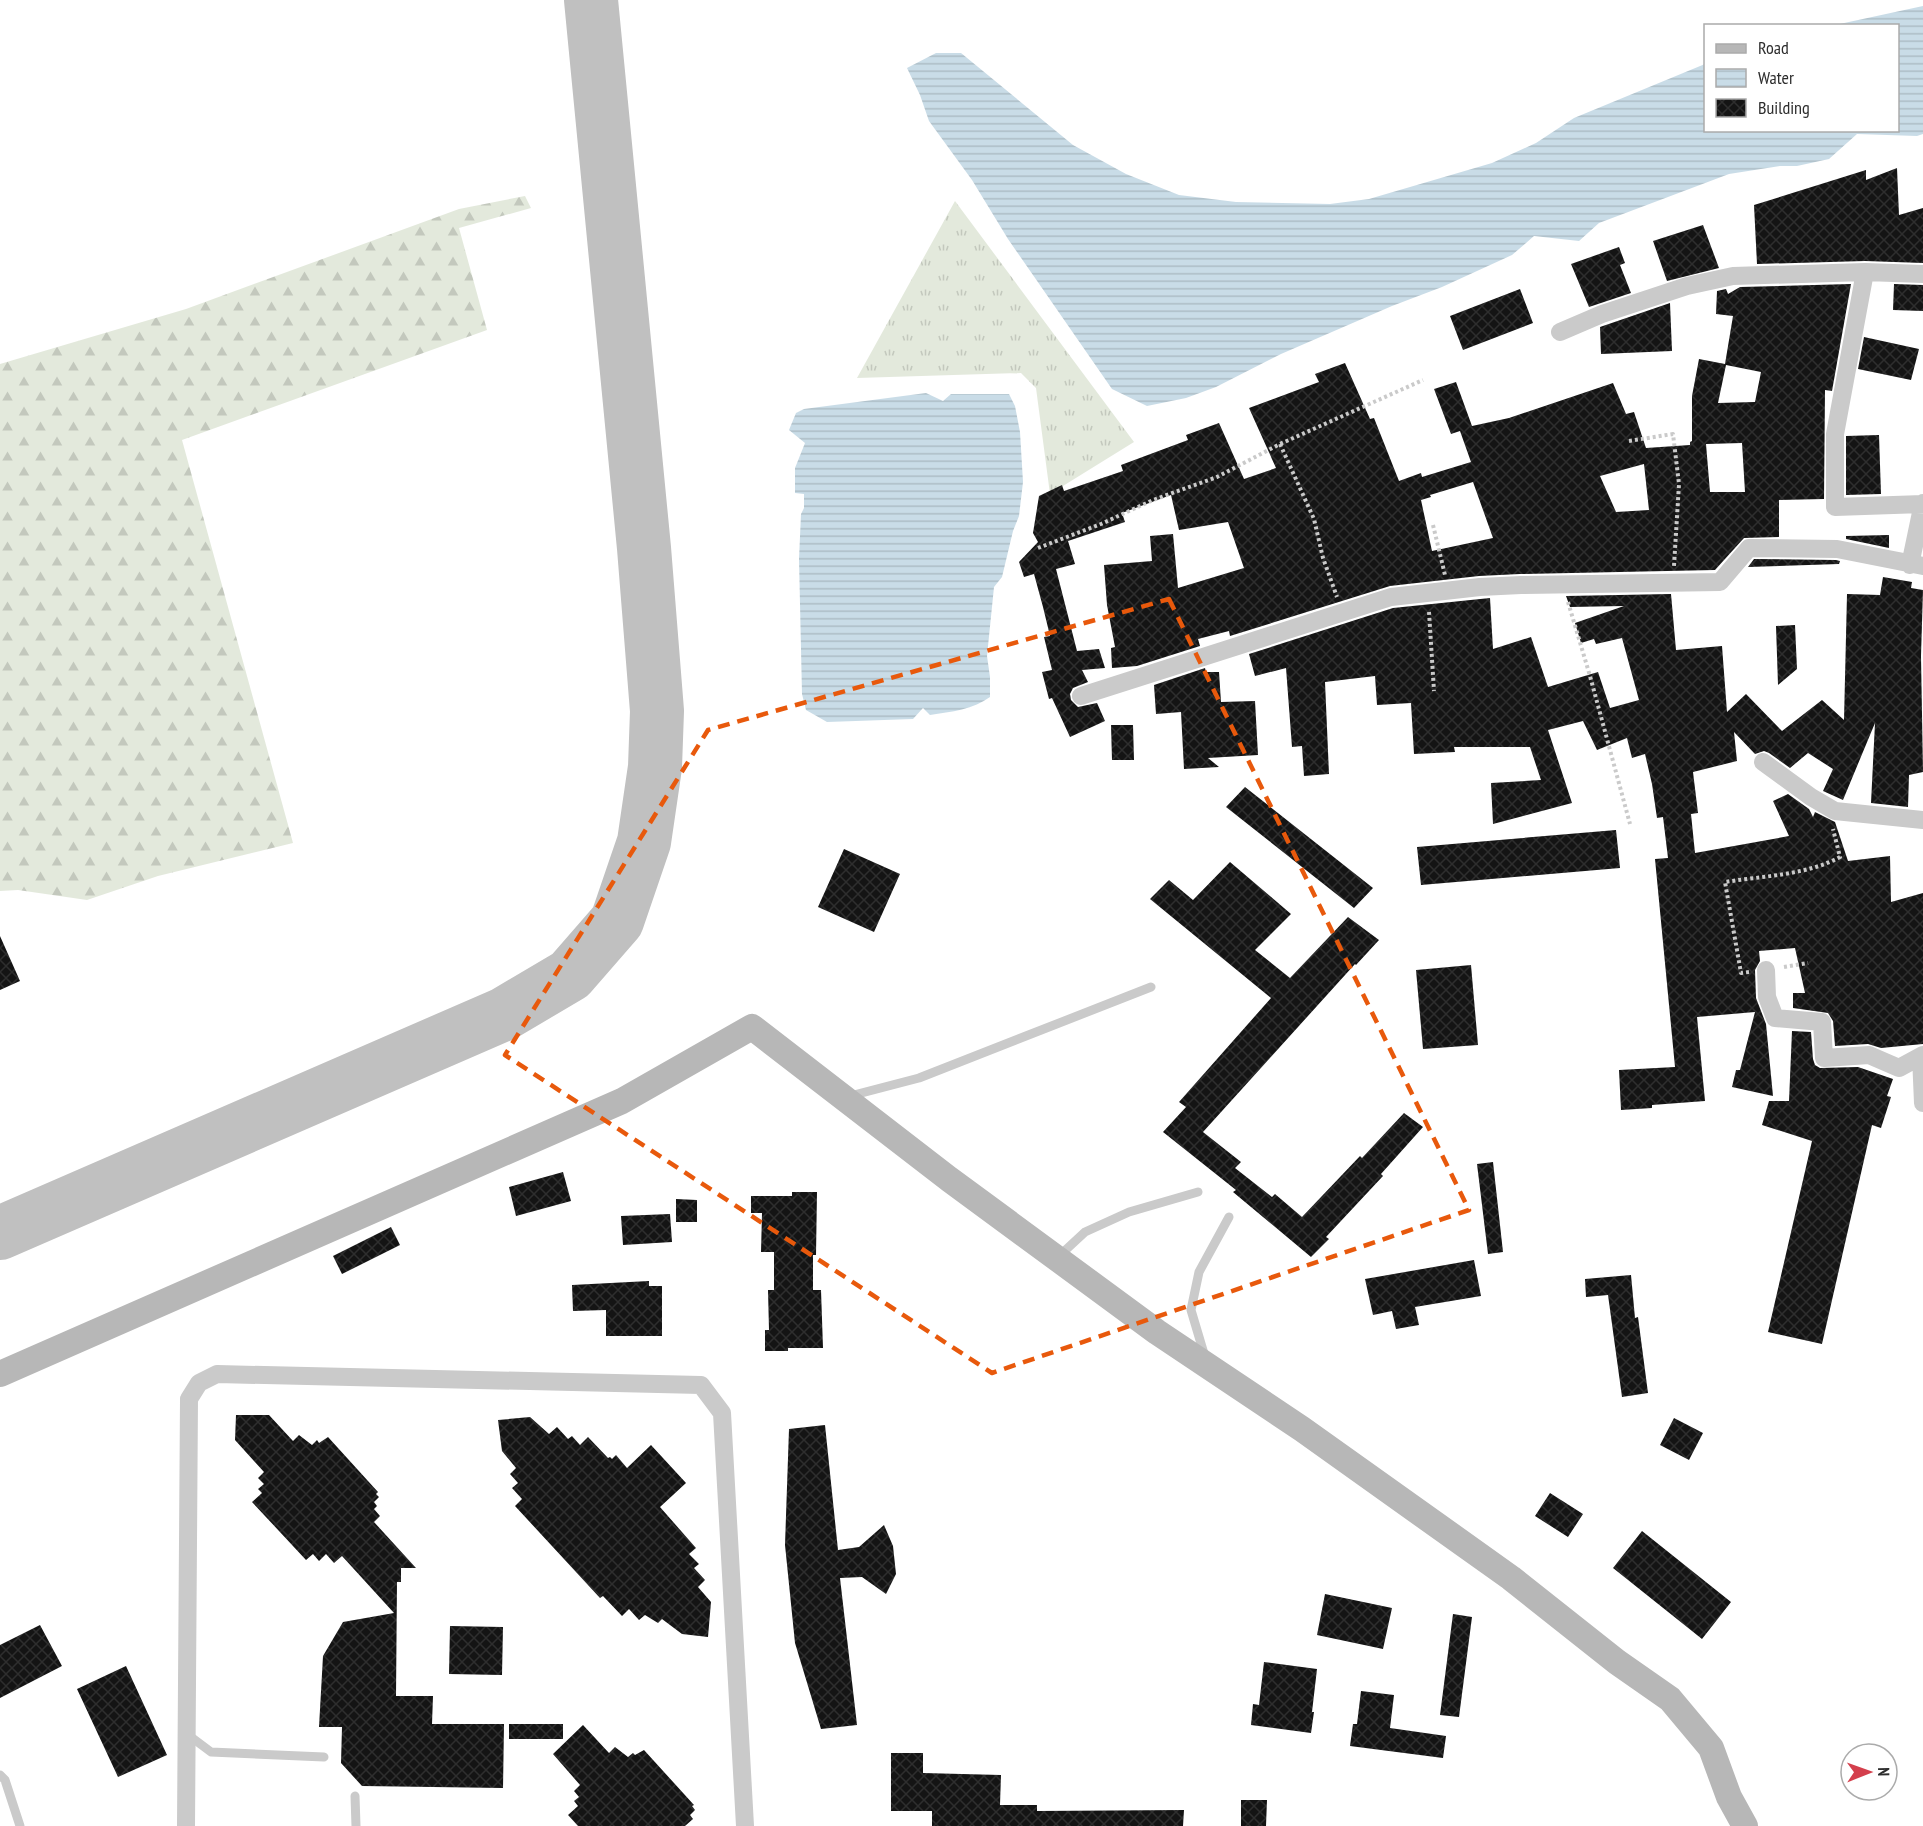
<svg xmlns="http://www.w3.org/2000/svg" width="1923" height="1826" font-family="'PT Sans Narrow',sans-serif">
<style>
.grass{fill:url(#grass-tufts)}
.forest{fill:url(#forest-firs)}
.water{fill:url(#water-rules)}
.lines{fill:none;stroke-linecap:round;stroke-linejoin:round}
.taxiway{stroke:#c0c0c0;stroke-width:54}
.building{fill:url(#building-cross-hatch);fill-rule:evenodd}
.path{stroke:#cacaca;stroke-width:4;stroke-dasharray:3 3;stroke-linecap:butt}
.lane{stroke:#cacaca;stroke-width:9}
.street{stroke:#cacaca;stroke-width:18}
.secondary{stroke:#b7b7b7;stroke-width:26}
.marked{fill:none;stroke:#e8590c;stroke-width:4.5;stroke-dasharray:12 8;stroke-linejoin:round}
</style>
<defs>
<pattern id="grass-tufts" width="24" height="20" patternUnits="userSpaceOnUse" patternTransform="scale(1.5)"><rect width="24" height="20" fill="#e3e9dc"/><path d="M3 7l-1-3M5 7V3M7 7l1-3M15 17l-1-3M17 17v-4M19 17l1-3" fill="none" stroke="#c3c8bd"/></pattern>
<pattern id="forest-firs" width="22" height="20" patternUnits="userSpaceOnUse" patternTransform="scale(1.5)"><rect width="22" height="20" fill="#e3e9dc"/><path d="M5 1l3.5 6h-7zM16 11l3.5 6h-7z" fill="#c3c8bd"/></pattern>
<pattern id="water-rules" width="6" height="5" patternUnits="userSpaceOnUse" patternTransform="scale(1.5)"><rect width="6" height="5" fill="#c9dce7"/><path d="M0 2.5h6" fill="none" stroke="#adbdc6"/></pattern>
<pattern id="building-cross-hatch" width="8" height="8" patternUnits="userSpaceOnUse" patternTransform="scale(1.5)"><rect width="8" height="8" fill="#141414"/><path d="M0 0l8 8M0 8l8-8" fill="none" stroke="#2e2e2e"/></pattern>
</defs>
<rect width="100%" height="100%" fill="#fff"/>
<!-- grass -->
<path class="grass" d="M955,201L1134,442L1050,494L1036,388L1021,373L857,378Z"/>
<!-- forest -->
<path class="forest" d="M525,196L531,208L459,228L487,330L182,440L293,843L158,876L87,900L18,890L0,891V364L186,309L459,209Z"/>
<!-- water -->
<path class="water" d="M1923,6V134L1917,136L1857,134L1829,159L1797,166H1780L1729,174L1599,223L1579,241L1534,236L1512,255L1442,287L1392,306L1281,354L1216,387L1186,398L1147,406L1112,389L1008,239L972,180L929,121L920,95L907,68L936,53H961L1073,145L1126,174L1179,195L1236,202L1330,204L1369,199L1492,163L1536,143L1574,118L1705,64L1706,130H1898V26L1835,25Z
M926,393L943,401L951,394H1009L1015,406L1020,432L1023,482L1019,516L1013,531L1002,577L994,587L987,656L990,677V697C974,709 951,712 930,715L923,708L913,719L827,722L806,710L802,694L799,559L801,514L804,508V494L795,493V468L805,443L789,430L796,413L804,409Z"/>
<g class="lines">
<!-- taxiway -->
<path class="taxiway" d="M0,1233L504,1014L570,975L617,921L644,842L655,767L657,711L644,548L591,0"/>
</g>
<!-- building -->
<path class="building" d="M1897,168L1899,215L1923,208V263L1865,261L1757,264L1754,205L1866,170V180Z
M1703,225L1719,268L1667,281L1653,241Z
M1619,247L1625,263L1620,265L1631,293L1589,307L1571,264Z
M1851,284L1832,391L1825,390L1824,499L1779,500V537L1744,538L1715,570L1520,574L1479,576L1390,586L1230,636L1229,631L1198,639L1200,646L1137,666L1112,668L1111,648L1115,647L1107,605L1104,565L1152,561L1150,536L1173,534L1178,588L1244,568L1228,522L1179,530L1171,495L1122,513L1125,522L1068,541L1075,564L1056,569L1077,651L1099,649L1105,668L1082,670L1088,682L1073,688L1070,694L1071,700L1078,707L1097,703L1105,721L1070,737L1052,698L1049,699L1042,672L1052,670L1044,637L1050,636L1043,607L1034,574L1024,577L1019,562L1038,542L1033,533L1039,496L1062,485L1064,491L1123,471L1121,465L1188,440L1186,435L1219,423L1244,479L1276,468L1249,408L1319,382L1315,374L1345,363L1370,419L1374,418L1399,481L1421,473L1422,477L1471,462L1460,431L1451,434L1434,389L1456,382L1472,426L1509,418L1613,383L1626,414L1634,412L1646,448L1690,445V442L1692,441V396L1699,359L1725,364L1733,316L1716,314L1717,291L1726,289L1728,294L1740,287ZM1726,365L1761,372L1755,402L1718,403ZM1742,443L1745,492H1710L1706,444ZM1644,464L1649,510L1616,512L1600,476ZM1473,482L1493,538L1432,551L1421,500L1431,497L1430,495Z
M1894,284L1923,285V311L1893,310Z
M1520,289L1533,323L1463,350L1450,316Z
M1670,303L1672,351L1601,354L1600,327Z
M1864,337L1919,349L1911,380L1858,369Z
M1879,435L1881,494L1846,495V436Z
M1889,535V548L1846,539V536Z
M1754,559L1836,560L1840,561L1839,564L1748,567Z
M1883,577L1912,582L1911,588L1923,590L1921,656L1923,772L1909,775L1908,807L1871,803L1875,723L1843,800L1823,791L1833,769L1808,753L1790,768L1769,753L1764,751L1755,754L1734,732L1737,761L1693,772L1698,813L1691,814L1695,853L1789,836L1773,801L1788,794L1809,809L1813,817L1815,812L1835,822L1848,861L1890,856L1891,902L1923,893V1044L1881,1048L1868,1044L1835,1046L1833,1021L1828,1013L1793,1008V993H1805L1795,948L1759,951L1760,961L1755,970L1756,998L1766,1024L1773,1096L1732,1087L1736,1070H1740L1755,1012L1697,1017L1705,1101L1652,1105V1108L1621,1110L1619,1070L1675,1067L1655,859L1668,858L1663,817L1657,818L1652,784L1645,754L1632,758L1627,738L1597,750L1583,721L1548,730L1572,803L1493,824L1491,783L1541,780L1530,747H1454L1455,752L1414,754L1411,703L1377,705L1375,676L1325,682L1329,774L1304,776L1302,746L1292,747L1286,668L1255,676L1249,654L1393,608L1490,598L1493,649L1531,637L1548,687L1598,672L1610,708L1639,700L1622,638L1596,644L1594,639L1581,643L1575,623L1624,606L1570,607L1566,596L1671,594L1676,650L1722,646L1727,712L1746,694L1782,731L1822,700L1844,720L1847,594L1880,595Z
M1795,625L1797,669L1778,685L1776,626Z
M1205,668L1206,672H1219L1221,702L1255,701L1258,755L1208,758L1219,767L1184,769L1181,712L1156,714L1154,685Z
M1111,725H1133L1134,760H1112Z
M1245,787L1373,888L1354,908L1226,807Z
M1616,830L1620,868L1421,885L1417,847Z
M844,849L900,874L874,932L818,907Z
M1230,862L1291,914L1255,950L1290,978L1348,917L1379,940L1356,965L1355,964L1203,1132L1241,1162L1235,1168L1272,1197L1275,1194L1302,1217L1360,1156L1362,1158L1404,1113L1423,1127L1381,1174L1383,1176L1326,1237L1329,1239L1311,1257L1233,1192L1236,1190L1163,1132L1186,1107L1179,1102L1271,998L1150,899L1169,880L1193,900Z
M0,936L20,981L0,990Z
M1471,965L1478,1045L1423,1049L1416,970Z
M1792,1031L1811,1032L1813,1059L1815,1065L1820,1068L1858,1067L1893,1079L1887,1096L1891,1097L1881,1128L1872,1125L1822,1344L1768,1332L1812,1141L1762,1125L1769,1101H1789Z
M1493,1162L1503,1252L1488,1254L1477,1164Z
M563,1172L571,1201L516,1216L509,1187Z
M792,1192H817L816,1255H813V1290H821L823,1348H788V1351H765V1330H769L768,1290H774V1252H761L762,1213H751V1196H792Z
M676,1199L697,1200V1222H676Z
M670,1214L672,1242L623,1245L621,1216Z
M391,1227L400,1245L342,1274L333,1256Z
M1474,1260L1481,1296L1415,1307L1419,1325L1396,1329L1392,1311L1373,1315L1365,1279Z
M1631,1275L1635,1318L1638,1317L1648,1393L1622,1397L1608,1295L1586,1297L1585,1279Z
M649,1281V1286H662V1336H606V1310L573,1311L572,1285Z
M236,1415H269L293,1441L299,1435L312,1445L317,1440L319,1443L328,1437L378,1492L376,1494L379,1497L374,1502L377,1506L374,1509L380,1516L374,1522L416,1568H401V1582H397L396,1696H433L432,1724H504L503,1788L362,1786L341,1763L342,1727H319L323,1656L343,1622L394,1613L342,1556L334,1563L326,1554L319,1561L313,1554L306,1560L252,1502L262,1493L258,1489L264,1484L258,1478L264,1472L235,1440Z
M530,1417L549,1434L557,1427L568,1439L572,1436L580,1445L588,1437L608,1458L610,1457L612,1459L616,1455L627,1468L651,1445L686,1483L660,1507L696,1548L689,1554L699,1564L694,1568L705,1580L698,1587L711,1602L708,1637L682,1634L662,1619L658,1623L645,1615L639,1620L629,1609L622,1616L603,1596L600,1598L515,1506L522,1499L512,1488L518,1483L510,1474L516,1468L502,1451L498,1420Z
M1674,1418L1703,1433L1689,1460L1660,1445Z
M825,1425L838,1550L859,1547L884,1525L893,1546L896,1574L886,1594L862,1577L840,1578L857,1725L821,1729L795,1643L785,1545L789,1429Z
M1550,1493L1583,1514L1568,1537L1535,1516Z
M1642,1531L1731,1602L1702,1639L1613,1568Z
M1325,1594L1392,1608L1383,1649L1317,1635Z
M1453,1614L1472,1617L1459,1717L1440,1715Z
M40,1625L62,1666L0,1698V1645Z
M450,1626L503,1627L502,1675L449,1674Z
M1264,1662L1317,1669L1312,1712H1314L1311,1733L1251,1725L1253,1704L1259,1705Z
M126,1666L167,1755L118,1777L77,1689Z
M1361,1691L1394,1695L1390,1728L1446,1736L1443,1758L1350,1746L1353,1724H1357Z
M509,1724H563V1739H509Z
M583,1725L609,1753L615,1747L628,1757L633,1753L635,1755L644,1750L694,1805L692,1806L695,1810L690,1815L693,1819L685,1826H578L568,1815L578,1806L574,1801L579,1797L574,1791L580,1785L553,1754Z
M891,1753H923V1773L1001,1775L1000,1805H1037V1811L1184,1810L1183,1826H932V1811H891Z
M1241,1800H1267L1266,1826H1241Z"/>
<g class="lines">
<!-- path -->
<path class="path" d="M1629,441L1673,434L1679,484L1674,566
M1280,444L1314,519L1323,558L1337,597
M1433,525L1445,575
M1038,548L1101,524L1153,500L1217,477L1280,444L1423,380
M1568,602L1590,676L1630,824
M1429,612L1434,691
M1784,967L1808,963
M1749,972L1741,973L1725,882C1763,876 1807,875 1840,857L1833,829"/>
<!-- lane -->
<path class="lane" d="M850,1096L919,1078L1151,987
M1058,1257L1085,1232L1129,1212L1198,1192
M1205,1357L1191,1310L1199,1272L1229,1217
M187,1734L211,1752L324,1757
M0,1775L5,1780L20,1826
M355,1796L356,1826"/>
<!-- street -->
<path class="street" d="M1865,272L1923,274
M1560,332L1602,314L1687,286L1733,276L1865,272L1835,434V507L1923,504
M1910,565L1923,503
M1081,696L1391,597L1480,587L1521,585L1720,582L1749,548L1837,549L1923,566
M1763,762L1811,797L1835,811L1923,820
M1766,970L1767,997L1775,1018L1822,1022L1824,1058L1869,1055L1899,1068L1923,1055
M1921,1056L1923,1103
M186,1826L189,1399L199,1383L217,1374L701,1385L722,1413L745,1826"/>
<!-- secondary -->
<path class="secondary" d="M0,1374L622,1101L752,1027L949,1179L1157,1332L1302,1429L1511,1578L1617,1662L1670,1699L1711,1748L1729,1797L1745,1826"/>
</g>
<!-- marked area -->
<path class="marked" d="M1169,599L1469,1210L992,1373L505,1055L708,730Z"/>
<!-- legend -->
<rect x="1704" y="24" width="195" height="108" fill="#ffffff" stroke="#ababab" stroke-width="1.5"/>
<rect x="1716" y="44" width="30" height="9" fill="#b7b7b7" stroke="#ababab" stroke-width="1.5"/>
<text x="1758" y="54" font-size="18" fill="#2d2d2d">Road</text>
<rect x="1716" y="69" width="30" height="18" fill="url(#water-rules)" stroke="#ababab" stroke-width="1.5"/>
<text x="1758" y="84" font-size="18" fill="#2d2d2d">Water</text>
<rect x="1716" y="99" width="30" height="18" fill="url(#building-cross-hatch)" stroke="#ababab" stroke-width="1.5"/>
<text x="1758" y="114" font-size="18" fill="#2d2d2d">Building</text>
<!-- north arrow -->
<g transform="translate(1869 1772) rotate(89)"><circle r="28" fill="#ffffff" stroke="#ababab" stroke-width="1.5"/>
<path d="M0-4.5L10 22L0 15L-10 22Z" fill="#d43f4c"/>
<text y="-9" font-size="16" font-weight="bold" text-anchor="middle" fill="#2d2d2d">N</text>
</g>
</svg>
